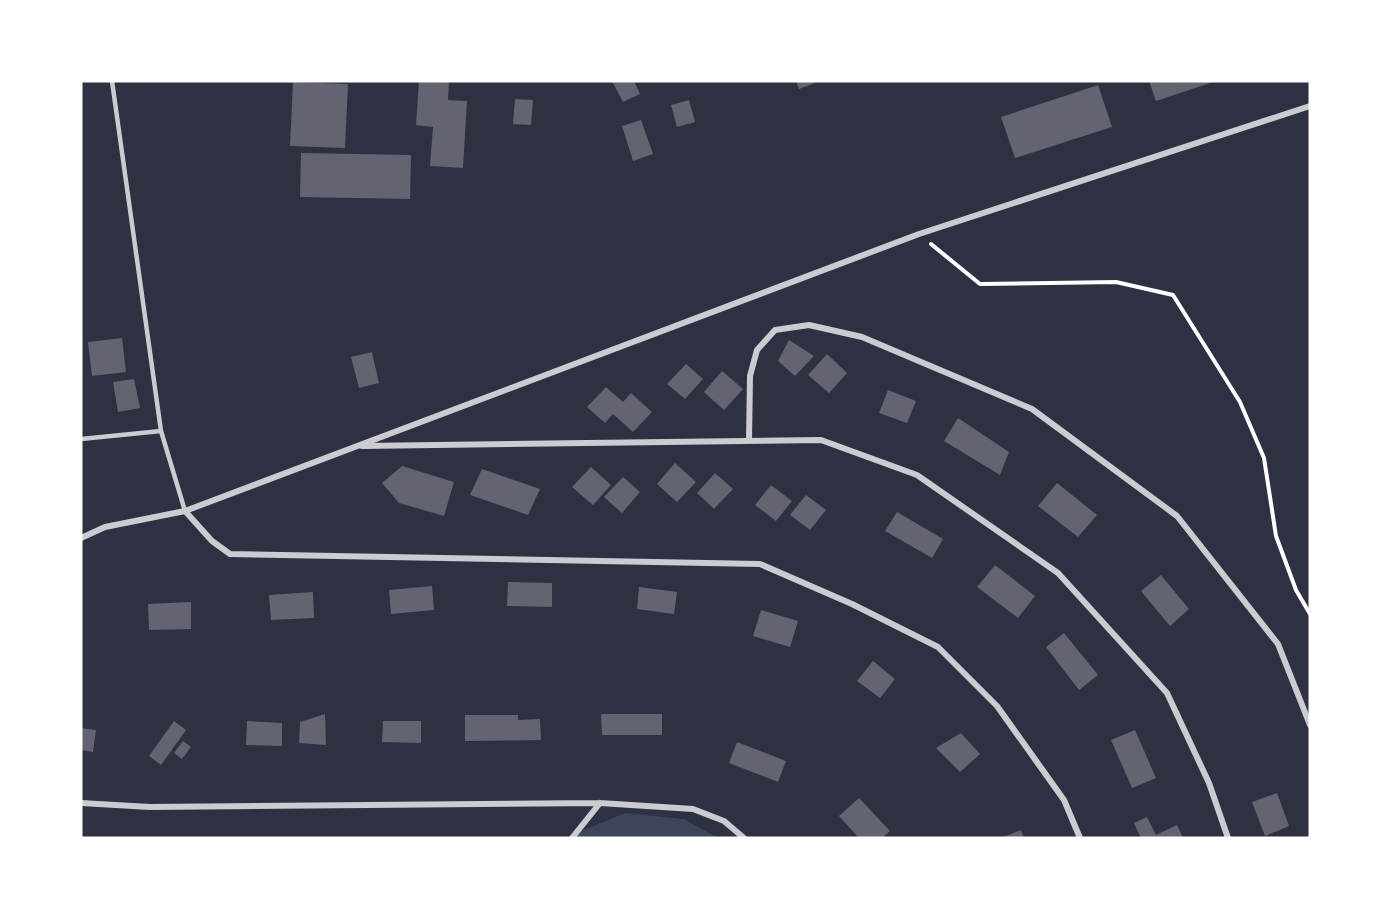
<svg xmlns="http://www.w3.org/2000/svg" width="1391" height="919" font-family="'Exo 2',sans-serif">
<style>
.green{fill:#3c4559}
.building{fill:#626471}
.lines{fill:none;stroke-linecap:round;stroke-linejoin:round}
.path{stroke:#fff;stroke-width:4}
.service{stroke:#caccd0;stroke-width:4.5}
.minor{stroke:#caccd0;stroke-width:6}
</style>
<rect width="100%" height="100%" fill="#2d3142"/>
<!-- green -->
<path class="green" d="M625,813L684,819L718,838H574L577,833Z"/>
<!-- building -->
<path class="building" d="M419,81H449L448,100L467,101L463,168L430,166L433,127L416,125Z
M612,81H634L640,94L623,102Z
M796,81H820L799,89Z
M1149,81H1216L1156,101Z
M293,82L348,84L345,148L290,146Z
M1098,85L1112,127L1015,158L1001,117Z
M515,99L533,100L531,125L513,124Z
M689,100L695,122L677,127L671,105Z
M641,120L653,154L633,161L622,126Z
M301,153L411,155L410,199L300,197Z
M122,338L126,372L92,376L88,342Z
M789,340L814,356L795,376L778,361Z
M372,352L379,383L359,388L351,357Z
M827,354L847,373L829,393L808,375Z
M686,364L703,379L685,399L667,384Z
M722,371L743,389L724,410L704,392Z
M134,379L140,408L118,412L113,382Z
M606,387L623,402L631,393L652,412L633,432L613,414L605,423L587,407Z
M888,390L916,401L907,423L879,413Z
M958,418L1009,452L1000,475L944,441Z
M675,463L696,482L677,502L657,484Z
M402,466L454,482L444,516L399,503L382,483Z
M591,467L611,485L593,505L572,487Z
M482,469L540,489L528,515L470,495Z
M715,473L733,489L714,509L697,493Z
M623,477L640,492L622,513L604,497Z
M1057,483L1097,515L1078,537L1038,506Z
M771,485L792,501L776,521L755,505Z
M806,495L826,510L810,530L790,515Z
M897,512L943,539L932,558L885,531Z
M995,565L1035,596L1018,618L977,587Z
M1161,575L1189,609L1170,626L1141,591Z
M508,582L552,583V607L507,606Z
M432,586L434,610L391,614L389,590Z
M639,587L677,592L674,614L637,609Z
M313,592L314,618L271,620L269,595Z
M191,602V629L149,630L148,604Z
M761,610L798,621L790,647L753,636Z
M1064,633L1098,675L1079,690L1046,647Z
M873,661L895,679L880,698L857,681Z
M325,714L326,745L299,743L300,722Z
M601,714H662V735H602Z
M465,715H518V720L540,719L541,740L465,741Z
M174,721L186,730L161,765L149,756Z
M247,721L282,723V746L246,745Z
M383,721H421V743L382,742Z
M81,728L96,730L93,752L81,750Z
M1135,730L1156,778L1132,788L1111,740Z
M961,733L980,754L960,772L936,748Z
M183,741L191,747L182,759L174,753Z
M737,742L786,761L778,782L729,763Z
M1277,793L1289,826L1265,836L1252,802Z
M859,798L890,831L882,838H859L839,816Z
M1147,817L1156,835L1177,825L1183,838H1141L1134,823Z
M1021,830L1024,838H1001Z"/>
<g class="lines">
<!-- path -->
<path class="path" d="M931,244L980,284L1116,282L1173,295L1240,402L1264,458L1276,536L1296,590L1310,614"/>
<!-- service -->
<path class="service" d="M112,81L161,431L185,511
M81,439L161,431"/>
<!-- minor -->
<path class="minor" d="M749,441L750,376L757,350L775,330L809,325L862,337L1032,409L1177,516L1278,644L1310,725
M362,446L821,440L917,475L1058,573L1167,693L1209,783L1228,838
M185,511L212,541L230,554L760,564L852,604L938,647L997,706L1064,800L1080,838
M81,538L105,527L185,511L919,234L1310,106
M81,803L150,807L600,803L693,809L724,821L744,838
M572,838L600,803"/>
</g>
<!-- border -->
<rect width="1391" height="919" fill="none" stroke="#ffffff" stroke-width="165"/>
</svg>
